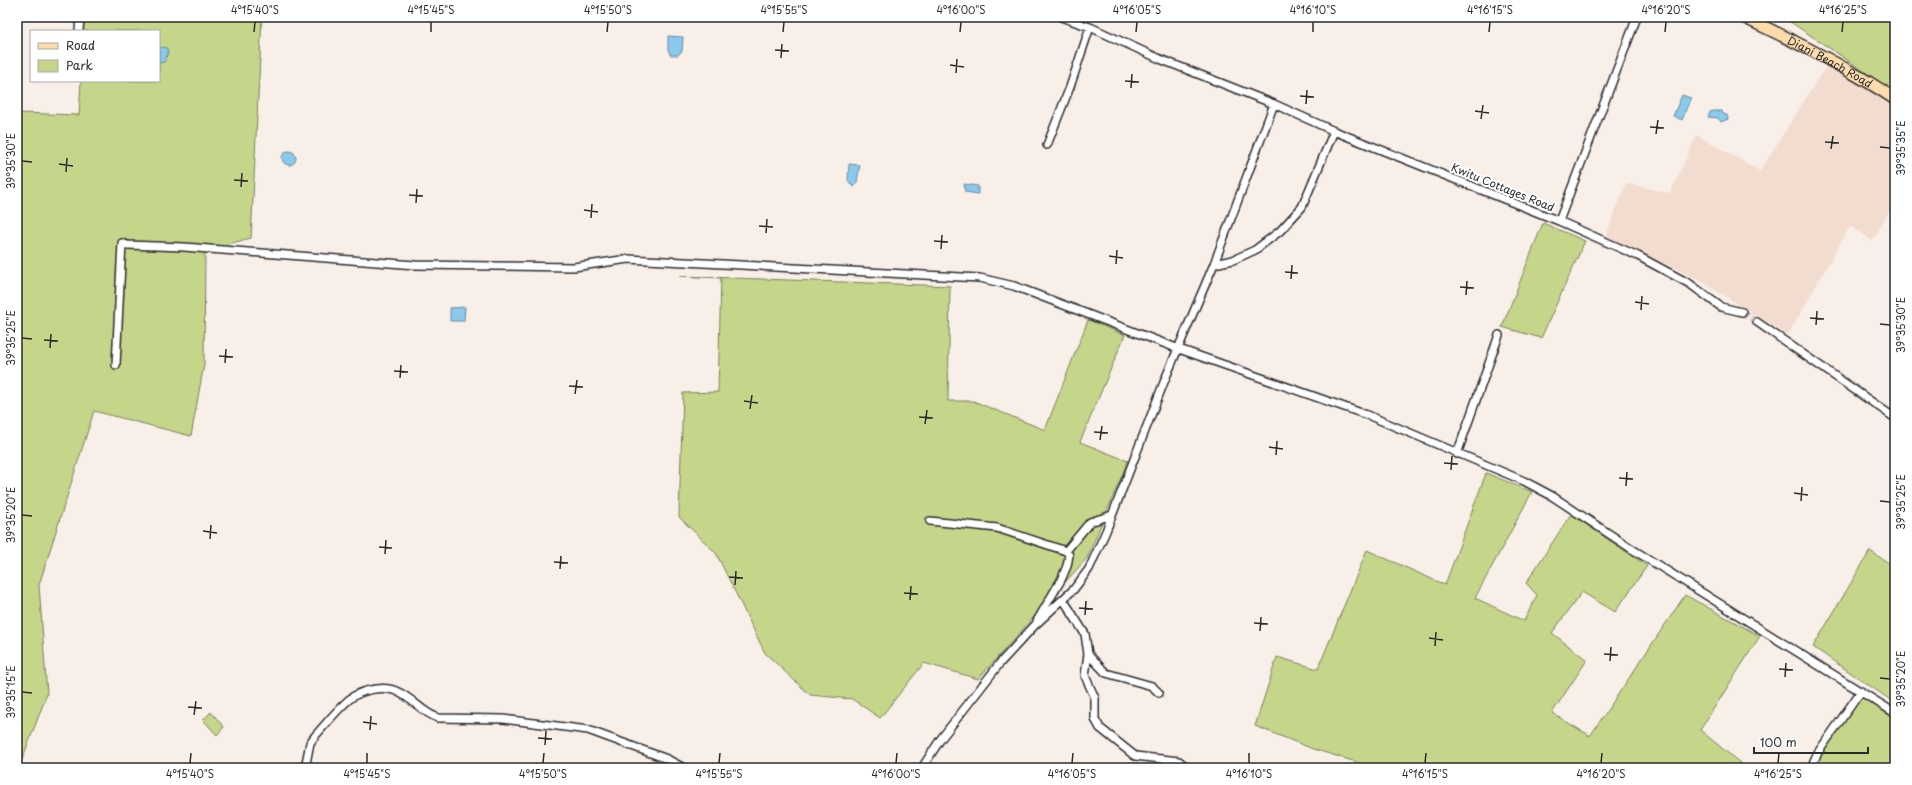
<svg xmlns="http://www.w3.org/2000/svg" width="1912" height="785" font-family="'Playpen Sans',sans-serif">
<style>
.built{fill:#f2dccf}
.green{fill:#c5d68a;stroke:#78805a}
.water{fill:#8bc9ec;stroke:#658a9f}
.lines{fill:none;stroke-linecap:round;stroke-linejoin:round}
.minor-tunnel{stroke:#d0c8c3;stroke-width:7;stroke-dasharray:7 3.5;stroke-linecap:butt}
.minor-casing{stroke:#2b2b2b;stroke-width:10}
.primary-casing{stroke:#2b2b2b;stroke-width:14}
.minor{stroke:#fff;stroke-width:7}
.primary{stroke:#fcdcac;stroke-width:11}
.ticks{fill:none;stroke:#2b2b2b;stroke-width:1.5}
.labels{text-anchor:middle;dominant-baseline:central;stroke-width:4;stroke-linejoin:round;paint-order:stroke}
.street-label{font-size:11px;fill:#2b2b2b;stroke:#fff}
.neatline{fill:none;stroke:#2b2b2b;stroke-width:1.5}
.ticks-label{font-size:10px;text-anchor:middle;fill:#2b2b2b}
</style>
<rect width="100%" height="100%" fill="#f9efe9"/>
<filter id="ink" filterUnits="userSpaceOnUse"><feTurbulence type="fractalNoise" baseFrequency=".025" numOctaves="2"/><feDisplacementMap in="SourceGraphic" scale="8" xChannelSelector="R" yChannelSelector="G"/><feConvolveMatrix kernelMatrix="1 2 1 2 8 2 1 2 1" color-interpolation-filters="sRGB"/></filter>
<g filter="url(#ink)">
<!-- built -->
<path class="built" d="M1828,63L1895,106V200L1873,241L1850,226L1788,335L1699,280L1606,236L1626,183L1670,193L1697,135L1760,171Z"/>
<!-- green -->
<path class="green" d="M83,17H262L251,238L205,250L204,364L191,436L94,411L39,585L47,694L19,768H17V113L79,115L81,81H159V31H83Z
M1783,17H1895V92Z
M1543,223L1585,241L1541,338L1502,327Z
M680,276L950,286L948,401H973L1045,430L1088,320L1125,335L1080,442L1128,461L1087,558L978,679L924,663L880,718L852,699L810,695L765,653L716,553L679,517L683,393L718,392L721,278Z
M1486,473L1532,492L1475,598L1524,621L1537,595L1526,583L1571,514L1647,566L1615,612L1582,592L1552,633L1587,660L1552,713L1590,736L1685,595L1760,636L1700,730L1746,768H1376L1313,749L1255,726L1277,657L1318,669L1367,550L1445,585Z
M1870,551L1895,567V703L1813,647Z
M1860,696L1895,719V768H1806Z
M211,712L224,727L217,735L203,720Z"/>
<!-- water -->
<path class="water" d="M668,36L683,37L682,51L678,55H670L668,49Z
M162,47L167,48L168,53L164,62L159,63V49Z
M1682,95L1691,98L1682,120L1673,116Z
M1714,111H1722L1723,114L1727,115L1728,119L1721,122L1718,118L1708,117L1710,112Z
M282 158a7 7 0 1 1 14 0a7 7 0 1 1-14 0Z
M849,164L860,165L857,182L853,187L848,180Z
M964,184L978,186V194L965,192Z
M465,307L464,321H450V308Z"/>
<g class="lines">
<!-- minor-tunnel -->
<path class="minor-tunnel" d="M1742,312L1757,322"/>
<!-- minor casing -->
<g class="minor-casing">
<path id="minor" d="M1061,17L1090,27L1160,59L1274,104L1334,131
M79,31L80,17
M1047,145L1070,87L1090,27
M1559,221L1638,256L1690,284L1721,307L1742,312
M1214,264L1274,104
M1757,322L1895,418
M116,365L122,243L127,245L184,247L415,265L574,267L628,259L980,278L1014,286L1179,349L1370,416L1524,481L1552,496L1632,549L1895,713
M1457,454L1499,335
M930,521L997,528L1066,551L1069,555L1067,566L1061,580L1037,621
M1066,551L1090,522L1112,515
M1063,599L1085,634L1088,654L1085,676L1095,698V719L1100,728L1135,756L1179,761L1188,768
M1088,654L1106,673L1152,686L1159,693
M305,768L310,743L315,736C325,725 342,703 354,696C366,689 387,685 400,693C414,700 423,713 438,718L503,719L588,730L667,759L684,768
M922,768L940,740L1000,663L1034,626L1074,589L1089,569L1106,531L1166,377L1214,264L1233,260L1255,250L1280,231L1302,207L1334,131L1559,221L1637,17
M1811,768L1817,754L1861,691"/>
</g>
<!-- primary casing -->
<g class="primary-casing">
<g id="primary">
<path id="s1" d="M1743,17C1795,41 1847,67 1895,99"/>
</g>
</g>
<!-- minor -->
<use href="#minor" class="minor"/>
<!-- primary -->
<use href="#primary" class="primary"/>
</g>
</g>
<!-- ticks -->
<path class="ticks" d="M254,32L255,22M431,32V22M607,32L608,22M783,32L784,22M960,32L961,22M1136,32L1137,22M1313,32V22M1489,32L1490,22M1665,32L1666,22M1842,32L1843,22M775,50L789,51M781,58L782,44M950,65L964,67M956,73L957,59M1125,81L1139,82M1131,88L1132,74M1300,96L1314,97M1306,104L1307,90M1475,111L1489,113M1481,119L1483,105M1650,127L1664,128M1656,134L1658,120M1825,142L1839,143M1880,147L1890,148M1831,149L1833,136M22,161L32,162M59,164L73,166M66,172L67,158M234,180L248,181M241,187L242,173M409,195L423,196M416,203L417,189M584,210L598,212M591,218L592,204M759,226L773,227M766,233L767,219M934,241L948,242M941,249L942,235M1109,256L1123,258M1116,264L1117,250M1285,272L1298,273M1291,279L1292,265M1460,287L1474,288M1466,295L1467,281M1635,302L1649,304M1641,310L1642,296M1810,318L1824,319M1880,324L1890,325M1816,325L1817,311M22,338L32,339M44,340L58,341M50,348L51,334M219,356L233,357M225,363L226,349M394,371L408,372M400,378L401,365M569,386L583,387M575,394L577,380M744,401L758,403M750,409L752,395M919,417L933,418M925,424L927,410M1094,432L1108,433M1100,440L1102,426M1269,447L1283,449M1276,455L1277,441M1444,463L1458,464M1451,470L1452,456M1619,478L1633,479M1626,486L1627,472M1794,493L1808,495M1801,501L1802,487M1880,501L1890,502M22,515L32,516M203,531L217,533M210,539L211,525M379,547L392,548M385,554L386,540M554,562L568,563M560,569L561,556M729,577L743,578M735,585L736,571M904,593L918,594M910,600L911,586M1079,608L1093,609M1085,615L1086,601M1254,623L1268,624M1260,631L1261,617M1429,638L1443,640M1435,646L1436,632M1604,654L1618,655M1610,661L1611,647M1779,669L1793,670M1785,677L1786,663M1880,678L1890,679M22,692L32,693M188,707L202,708M194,715L196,701M363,722L377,724M370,730L371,716M538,738L552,739M545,745L546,731M190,763L191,753M367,763V753M543,763L544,753M719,763L720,753M896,763L897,753M1072,763L1073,753M1249,763V753M1425,763L1426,753M1601,763L1602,753M1778,763L1779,753"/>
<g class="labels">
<!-- street labels -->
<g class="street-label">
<text stroke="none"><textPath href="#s1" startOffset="98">Diani Beach Road</textPath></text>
<text transform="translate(1503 187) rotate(22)">Kwitu Cottages Road</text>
</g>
</g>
<!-- margin -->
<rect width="1912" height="785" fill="none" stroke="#fff" stroke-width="44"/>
<!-- legend -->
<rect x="30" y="30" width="130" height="52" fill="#ffffff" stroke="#aaaaaa"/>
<rect x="38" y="43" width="20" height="6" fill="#fcdcac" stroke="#aaaaaa"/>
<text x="66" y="50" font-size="12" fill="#2b2b2b">Road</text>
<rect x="38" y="60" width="20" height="12" fill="#c5d68a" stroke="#aaaaaa"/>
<text x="66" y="70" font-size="12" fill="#2b2b2b">Park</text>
<!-- scale -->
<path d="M1754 747v6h114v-6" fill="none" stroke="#2b2b2b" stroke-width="2"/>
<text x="1760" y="747" font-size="12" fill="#2b2b2b" stroke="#ffffff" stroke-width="3" paint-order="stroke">100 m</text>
<rect x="22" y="22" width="1868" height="741" class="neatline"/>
<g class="ticks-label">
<text x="255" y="14">4°15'40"S</text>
<text x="431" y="14">4°15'45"S</text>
<text x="608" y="14">4°15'50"S</text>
<text x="784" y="14">4°15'55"S</text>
<text x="961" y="14">4°16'00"S</text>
<text x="1137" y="14">4°16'05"S</text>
<text x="1313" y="14">4°16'10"S</text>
<text x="1490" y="14">4°16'15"S</text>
<text x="1666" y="14">4°16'20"S</text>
<text x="1843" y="14">4°16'25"S</text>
<text transform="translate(1901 148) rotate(-90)" y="4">39°35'35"E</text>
<text transform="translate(11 161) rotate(-90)" y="4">39°35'30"E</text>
<text transform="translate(1901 325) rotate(-90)" y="4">39°35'30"E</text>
<text transform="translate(11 338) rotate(-90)" y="4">39°35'25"E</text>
<text transform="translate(1901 502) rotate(-90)" y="4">39°35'25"E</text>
<text transform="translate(11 515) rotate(-90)" y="4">39°35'20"E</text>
<text transform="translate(1901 679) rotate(-90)" y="4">39°35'20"E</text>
<text transform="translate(11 692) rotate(-90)" y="4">39°35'15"E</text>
<text x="190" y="778">4°15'40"S</text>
<text x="367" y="778">4°15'45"S</text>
<text x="543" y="778">4°15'50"S</text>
<text x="719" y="778">4°15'55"S</text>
<text x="896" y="778">4°16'00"S</text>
<text x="1072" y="778">4°16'05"S</text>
<text x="1249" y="778">4°16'10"S</text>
<text x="1425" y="778">4°16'15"S</text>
<text x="1601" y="778">4°16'20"S</text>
<text x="1778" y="778">4°16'25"S</text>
</g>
</svg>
